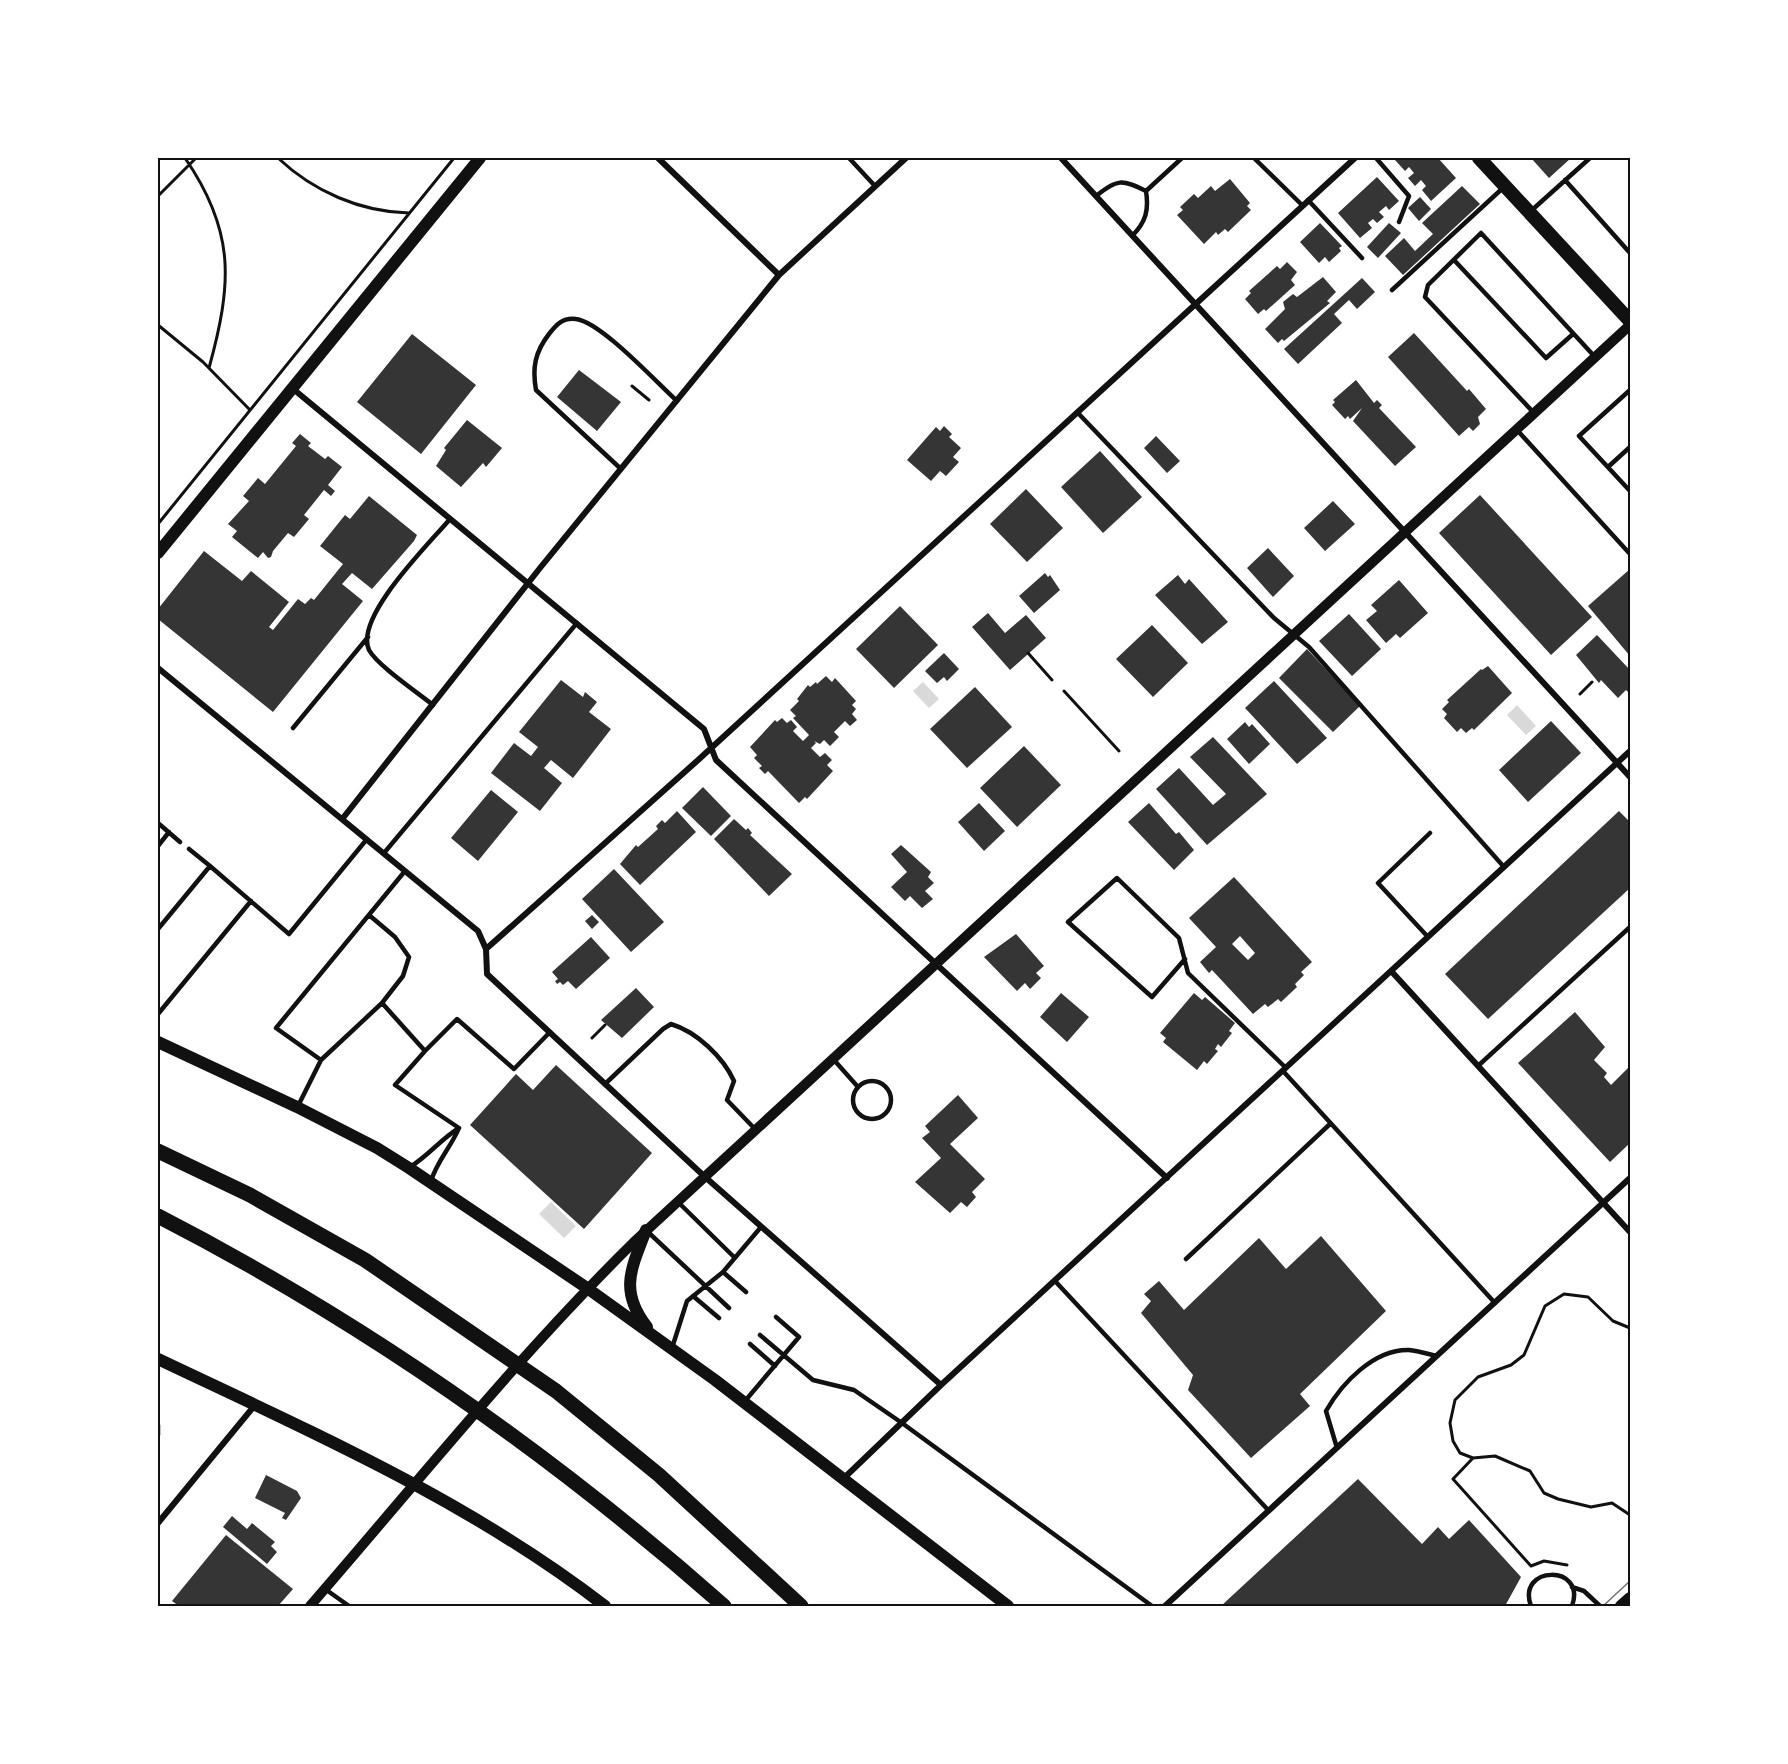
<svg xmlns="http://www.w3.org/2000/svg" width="1788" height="1764" font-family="'Open Sans',sans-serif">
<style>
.water{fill:#d9d9d9}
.building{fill:#353535;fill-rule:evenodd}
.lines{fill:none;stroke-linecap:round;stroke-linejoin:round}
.path{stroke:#111;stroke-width:3}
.service{stroke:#111;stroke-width:4.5}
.minor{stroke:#111;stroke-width:6}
.tertiary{stroke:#111;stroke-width:10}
.secondary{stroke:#111;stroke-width:12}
.primary{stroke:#111;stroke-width:14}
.motorway{stroke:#111;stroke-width:15}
.tram{stroke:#707070;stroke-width:1.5}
.neatline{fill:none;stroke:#111;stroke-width:2}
</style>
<rect width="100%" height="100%" fill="#fff"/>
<!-- water -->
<path class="water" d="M923,682L939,699L929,708L913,691Z
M1517,705L1536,726L1526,735L1507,715Z
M551,1202L576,1226L564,1238L539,1214Z"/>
<!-- building -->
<path class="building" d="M1398,158H1438L1456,178L1431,201L1422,190L1426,186L1421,180L1415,186L1408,178L1414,173L1409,167L1405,171L1395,160Z
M1531,158H1571L1549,178Z
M1377,177L1399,201L1389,210L1386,206L1379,212L1384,217L1377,223L1373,219L1368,223L1372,228L1360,238L1338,213Z
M1230,179L1250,203L1247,206L1251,210L1228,232L1225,229L1218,235L1216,232L1204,244L1177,215L1183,210L1180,207L1194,194L1198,198L1211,186L1215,191Z
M1462,186L1480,204L1403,275L1385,256L1404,238L1415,251L1433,234L1422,223Z
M1420,197L1431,209L1419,221L1408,208Z
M1320,223L1342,246L1339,248L1341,251L1329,262L1325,257L1319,263L1300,242Z
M1389,223L1401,233L1378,258L1367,247Z
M1287,262L1297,272L1291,280L1295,285L1266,311L1264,309L1258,314L1245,299L1251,293L1249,291L1277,266L1280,269Z
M1323,277L1336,292L1327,301L1330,303L1284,341L1282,339L1278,343L1265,329L1285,309L1283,302L1293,294L1297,297Z
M1362,278L1375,292L1357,309L1349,300L1334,314L1342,323L1298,364L1284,349Z
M1414,333L1467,391L1469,389L1486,409L1478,417L1480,424L1473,431L1469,427L1459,436L1388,357Z
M412,334L476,385L421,454L357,402Z
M579,370L621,402L597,431L557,397Z
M1356,380L1374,403L1377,400L1382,405L1379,408L1416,447L1395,466L1353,421L1362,408L1350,419L1348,416L1345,419L1332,405L1335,402L1333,400Z
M467,420L502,448L486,467L483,463L461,487L436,466L446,450L444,448Z
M944,426L952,434L949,437L961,448L953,457L959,462L946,476L940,471L931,481L907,460L936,427L940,431Z
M300,434L311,443L308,446L325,459L328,456L342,467L328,485L335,491L331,496L324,490L304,515L309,519L294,537L288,533L273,551L271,557L268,558L263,552L258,558L232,537L237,531L228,524L249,501L243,496L258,478L265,484L296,446L292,443Z
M1156,436L1180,461L1167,473L1144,448Z
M1100,451L1142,497L1103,533L1061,487Z
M1026,489L1063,528L1027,562L990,524Z
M1480,495L1592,617L1551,655L1439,533Z
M369,496L417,535L414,541L372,589L352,573L342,584L363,601L273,712L158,619V609L204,551L242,581L251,571L289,602L269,627L273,630L298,599L305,604L311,598L314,600L343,564L320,546L345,515L350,519Z
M1333,501L1355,524L1325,551L1304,528Z
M1268,548L1294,576L1273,597L1247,568Z
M1630,569V656L1588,606Z
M1045,573L1048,577L1050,575L1060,590L1034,613L1019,596Z
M1178,575L1185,584L1189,579L1228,622L1202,644L1155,595Z
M1399,580L1428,613L1400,638L1396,634L1386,643L1366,620L1377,611L1371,605Z
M900,606L938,645L894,688L856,649Z
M988,613L1005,633L1026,615L1046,638L1010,670L972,627Z
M1349,614L1381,649L1352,676L1319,641Z
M1152,625L1188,663L1153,697L1116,659Z
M1597,635L1630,670V694L1626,690L1618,698L1601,680L1599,683L1576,655Z
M1307,649L1360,706L1333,732L1279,678Z
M944,653L959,669L947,681L944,677L937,683L925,671Z
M1488,666L1512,693L1474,730L1472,728L1466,733L1461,728L1457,732L1444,718L1447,714L1442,709L1449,702L1447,700L1481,669L1482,670Z
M826,676L832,682L835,678L856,701L852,705L856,709L852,714L857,720L850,726L845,721L834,732L839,737L830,746L824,740L820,744L814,741L816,743L811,748L820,757L825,753L832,760L827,765L833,771L807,799L805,797L799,803L768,771L765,774L759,768L762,766L754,758L757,755L750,747L775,720L777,722L782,718L787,723L791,720L797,727L793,731L803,741L809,735L793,718L796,716L790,710L799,701L797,699L808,685L810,687L816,682L817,684Z
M561,680L583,697L585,692L597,702L589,712L611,729L573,778L551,760L544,768L562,783L540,811L491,773L514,743L531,756L538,747L519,732Z
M1274,681L1327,738L1297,764L1245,708Z
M975,687L1012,727L967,768L930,729Z
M1551,721L1581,753L1528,802L1499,770Z
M1245,722L1249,727L1252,724L1270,744L1249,764L1227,739Z
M1213,737L1267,794L1207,845L1156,789L1179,768L1213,805L1226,794L1190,757Z
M1024,746L1061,785L1017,827L980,788Z
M703,787L731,816L711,836L682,808Z
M491,790L518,812L478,861L451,838Z
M979,803L1005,831L984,851L958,822Z
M1149,803L1176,834L1179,832L1194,850L1174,870L1128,822Z
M677,811L696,832L640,885L620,864L636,845L638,847L658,829L656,826L662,820L665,823Z
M1619,811L1630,822V888L1488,1019L1445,974Z
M734,819L746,830L748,828L752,833L750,835L792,874L769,896L714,839Z
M901,845L931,872L928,877L934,883L925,891L933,899L922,908L910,896L905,901L891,887L907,872L891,854Z
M614,869L664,922L631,952L582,899Z
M1234,877L1312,962L1301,972L1304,975L1295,984L1297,987L1281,1002L1278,999L1268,1007L1265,1004L1253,1014L1212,970L1209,973L1200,962L1216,947L1189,918ZM1240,936L1255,953L1248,960L1232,944Z
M592,915L599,922L592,929L585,921Z
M1016,934L1044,966L1036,973L1041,978L1030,989L1025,983L1017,991L984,957Z
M591,937L610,958L576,989L568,981L563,985L560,982L557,984L555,981L558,979L552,972Z
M636,988L654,1007L622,1038L601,1020Z
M1061,993L1089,1017L1067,1042L1040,1017Z
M1194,993L1202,1000L1205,997L1235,1023L1229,1031L1232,1033L1221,1047L1218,1044L1215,1049L1218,1051L1207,1064L1204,1061L1197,1070L1163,1042L1166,1038L1160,1033Z
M1575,1012L1605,1047L1594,1060L1607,1073L1604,1077L1611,1085L1629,1067L1630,1069V1143L1610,1162L1518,1063Z
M556,1065L652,1153L584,1229L470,1125L516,1074L533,1090Z
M958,1095L978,1118L950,1144L985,1179L972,1192L976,1197L967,1207L961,1202L950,1213L915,1182L941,1158L922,1138L930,1132L925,1126Z
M1321,1236L1386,1311L1300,1394L1310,1406L1251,1458L1188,1390L1193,1375L1141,1313L1151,1301L1144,1294L1159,1281L1184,1310L1259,1238L1286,1269Z
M266,1475L297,1491L301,1498L286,1520L282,1518L285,1513L255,1498Z
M1358,1479L1422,1544L1438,1527L1449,1539L1469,1520L1521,1577L1505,1606H1221Z
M232,1516L247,1529L252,1523L275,1542L271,1546L277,1552L267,1564L223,1527Z
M226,1535L293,1589L278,1606H179L172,1601Z"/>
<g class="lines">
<!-- path -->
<path class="path" d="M185,158C236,232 232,284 209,368
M278,158C313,191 360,212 409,213
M158,196L196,158
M158,325L203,362L250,410
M632,386L649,400
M158,524L454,158
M1028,653L1052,680
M1064,691L1119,751
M1580,694L1592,682
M592,1038L605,1025
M1630,1328L1613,1321L1588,1297L1564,1294L1545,1306L1524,1355L1511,1365L1478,1377L1455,1400L1450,1423L1453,1441L1460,1453L1473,1458L1495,1456L1530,1471L1544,1493L1558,1499L1591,1507L1612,1503L1630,1515
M1473,1458L1453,1479L1531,1566L1544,1561L1567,1565"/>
<!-- service -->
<path class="service" d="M849,158L875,186
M1254,158L1302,205
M1376,158L1409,196L1399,222
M1565,180L1630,253
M1146,191L1182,158
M1096,196C1117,179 1122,179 1146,191
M1308,200L1362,258
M1532,210L1590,158
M1132,236C1146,222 1149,210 1146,191
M1454,260L1546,358L1573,334
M1392,290L1504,187
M1630,390L1579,436L1630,491
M1077,412L1274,618L1309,647L1504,867
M1534,413L1425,297L1428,285L1481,233L1595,357
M1517,430L1630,554
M1608,467L1630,447
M621,469L536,390C532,368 535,352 549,334C556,325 563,317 576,319C601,322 656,382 677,401
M433,705C418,693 377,665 369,650C354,617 430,543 450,519
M293,728L368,637
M158,823L180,842
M158,846L169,832
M189,849L210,866
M384,853L577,623
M369,915L395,937L409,957L403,976L382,1003
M158,929L210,866L289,934L367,839
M1428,937L1378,883L1430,833
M1185,959L1152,997L1068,922L1117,878L1179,938L1188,973L1286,1068
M158,1014L251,901
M425,1051L457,1019L514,1069L550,1032
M321,1060L276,1028L405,871
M834,1060L858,1087
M1479,1065L1630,927
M1283,1071L1495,1303
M853 1100a19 19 0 1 1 38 0a19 19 0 1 1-38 0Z
M605,1084L663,1029L671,1024C697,1032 723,1057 734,1081L727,1100L755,1129
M298,1106L321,1060L382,1003L425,1051L395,1085L459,1128
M410,1167C428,1156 441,1139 459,1128
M431,1181C437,1161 451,1147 459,1128
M679,1203L735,1258
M648,1232L729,1308
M1186,1259L1330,1124
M1055,1281L1269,1511
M746,1292L723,1272L761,1227
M693,1296L719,1318
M760,1335L813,1380L854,1390L902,1423L1152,1606
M750,1344L775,1366
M672,1348L687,1301L723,1272
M745,1401L799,1337L776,1317
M158,1425V1435
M1337,1448L1326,1411C1342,1383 1374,1349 1409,1350C1418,1351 1428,1354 1437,1356
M1572,1587L1584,1591L1600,1606
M325,1589L349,1606
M1531,1606C1516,1565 1587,1564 1572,1606"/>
<!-- minor -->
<path class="minor" d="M658,158L779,275
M1061,158L1630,777
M292,388L704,729L716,760L1167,1178
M158,668L478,931L486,949L487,974L704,1176L941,1385
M343,818L540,568L779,275L906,158
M486,949L697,761L1355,158
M1392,972L1630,1232
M843,1479L941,1385L1630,751
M158,1523L255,1405
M1165,1606L1630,1178"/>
<!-- tertiary -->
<path class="tertiary" d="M310,1606C416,1484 518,1356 634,1242L1630,325"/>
<!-- secondary -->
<path class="secondary" d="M158,553L480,158
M158,1042L297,1107L377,1148L409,1168L587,1288L715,1380L1008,1606
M646,1230C631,1269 619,1291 647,1327
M158,1359C312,1432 469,1501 605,1606
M1621,1606L1630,1598"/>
<!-- primary -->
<path class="primary" d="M1479,158L1630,321"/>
<!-- motorway -->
<path class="motorway" d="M158,1151L250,1195L365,1260L556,1391L659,1475L801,1606
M158,1216C362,1321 552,1454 724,1606"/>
<!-- tram -->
<path class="tram" d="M1603,1606L1630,1581"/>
</g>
<!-- border -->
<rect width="1788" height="1764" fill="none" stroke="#ffffff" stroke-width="318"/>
<rect x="159" y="159" width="1470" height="1446" class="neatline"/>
</svg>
